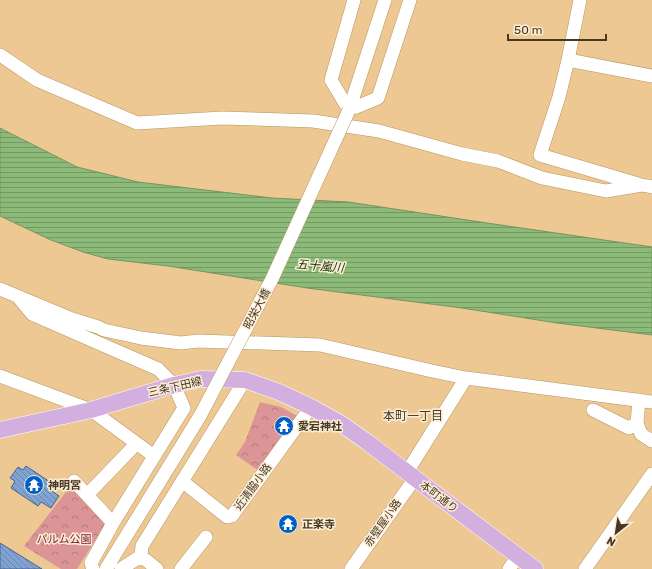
<svg xmlns="http://www.w3.org/2000/svg" width="652" height="569" font-family="Rubik,'Noto Sans JP',sans-serif">
<style>
.forest{fill:url(#forest-crowns)}
.water{fill:url(#water-rules);stroke:#77945f}
.building{fill:url(#building-back-hatch);stroke:#456592}
.lines{fill:none;stroke-linecap:round;stroke-linejoin:round}
.minor-casing{stroke:#b89561;stroke-width:14}
.major-casing{stroke:#fff;stroke-width:17}
.minor{stroke:#fff;stroke-width:13}
.major{stroke:#d3afe0;stroke-width:16}
.minor-bridge-casing{stroke:#b89561;stroke-width:14;stroke-linecap:butt}
.minor-bridge{stroke:#fff;stroke-width:13}
.labels{text-anchor:middle;dominant-baseline:central;stroke-width:3;stroke-linejoin:round;paint-order:stroke}
.street-label{font-size:11px;fill:#473822;stroke:#fcedd8}
.poi-label{font-size:11px;font-weight:bold;fill:#473822;stroke:#fcedd8;text-anchor:start}
.park-label{font-size:11px;fill:#7b1628;stroke:#fcedd8}
.water-label{font-size:12px;font-style:italic;fill:#143203;stroke:#fcedd8}
.neighbourhood-label{font-size:12px;fill:#473822;stroke:#fcedd8}
</style>
<defs>
<pattern id="forest-crowns" width="20" height="18" patternUnits="userSpaceOnUse"><rect width="20" height="18" fill="#dc9597"/><path d="M2 6a3 3 0 1 1 6 0M12 15a3 3 0 1 1 6 0" fill="none" stroke="#b47b7b"/></pattern>
<pattern id="water-rules" width="6" height="5" patternUnits="userSpaceOnUse"><rect width="6" height="5" fill="#8cbb79"/><path d="M0 2.5h6" fill="none" stroke="#749963"/></pattern>
<pattern id="building-back-hatch" width="6" height="6" patternUnits="userSpaceOnUse"><rect width="6" height="6" fill="#80a3d3"/><path d="M-1 5l2 2M0 0l6 6M5-1l2 2" fill="none" stroke="#6b86ab"/></pattern>
</defs>
<rect width="100%" height="100%" fill="#edc892"/>
<!-- forest -->
<path class="forest" d="M260,402L281,407L299,417L259,471L236,455L245,442Z
M70,487L88,504L105,525L77,569H61L24,546Z"/>
<!-- water -->
<path class="water" d="M0,128L77,167L138,182L272,198L348,202L487,223L652,247V335L557,323L462,308L307,288L168,266L108,259L83,252L51,240L0,216Z"/>
<!-- building -->
<path class="building" d="M26,466L53,484L49,489L59,496L51,508L41,502L38,506L11,488L15,481L10,478L18,467L23,470Z
M0,543L42,569H0Z"/>
<g class="lines">
<!-- minor casing -->
<g class="minor-casing">
<path id="minor" d="M580,0L568,60L559,97L540,155L638,184
M0,55L37,80L137,123L222,118L313,121L379,131L462,154L498,161L542,178L606,191L642,185L652,187
M568,60L652,76
M349,110L378,98L410,0
M349,110L331,80L354,0
M349,110L385,0
M0,289L72,319L98,327L104,330L141,338L181,343L198,341L320,345L432,371L466,378L652,402
M19,298L32,314L158,369L174,385L184,408L113,523L91,563L93,569
M0,376L91,410L154,456
M639,400L637,423L641,434L652,441
M593,410L629,428L637,423
M407,472L466,378
M74,481L113,523
M182,481L227,517L232,516L311,407
M87,495L136,444
M141,556L142,546L245,380
M141,556L157,569
M106,569L149,499
M121,569L141,556
M181,569L206,537
M351,569L415,478
M509,569L518,556
M585,569L652,474"/>
</g>
<!-- major casing -->
<g class="major-casing">
<path id="major" d="M0,430L91,410L174,385L201,379L245,380L279,392L311,407L343,425L367,442L535,569"/>
</g>
<!-- minor -->
<use href="#minor" class="minor"/>
<!-- major -->
<use href="#major" class="major"/>
<!-- minor-bridge casing -->
<g class="minor-bridge-casing">
<path id="minor-bridge" d="M149,499L200,416L272,279L349,110"/>
</g>
<!-- minor-bridge -->
<use href="#minor-bridge" class="minor-bridge"/>
</g>
<!-- icons -->
<defs>
<g id="temple-disc" transform="scale(1)"><circle r="9.5" fill="#0060c8" stroke="#fcedd8"/><path d="M0-6L5-2H3V0L6.5 2.5H4V6H1.5V3h-3V6H-4V2.5H-6.5L-3 0V-2H-5Z" fill="#fff"/></g>
</defs>
<g fill-rule="evenodd">
<use href="#temple-disc" x="284" y="426"/>
<use href="#temple-disc" x="34" y="485"/>
<use href="#temple-disc" x="288" y="524"/>
</g>
<g class="labels">
<!-- street labels -->
<g class="street-label">
<text transform="translate(257 309) rotate(-62)">昭栄大橋</text>
<text transform="translate(175 387) rotate(-13)">三条下田線</text>
<text transform="translate(253 487) rotate(-54)">近清脇小路</text>
<text transform="translate(439 497) rotate(37)">本町通り</text>
<text transform="translate(383 523) rotate(-55)">赤壁屋小路</text>
</g>
<!-- poi labels -->
<g class="poi-label">
<text x="298" y="426">愛宕神社</text>
<text x="48" y="485">神明宮</text>
<text x="302" y="524">正楽寺</text>
</g>
<!-- park labels -->
<g class="park-label">
<text x="64" y="539">パルム公園</text>
</g>
<!-- water labels -->
<g class="water-label">
<text transform="translate(320 266) rotate(5)">五十嵐川</text>
</g>
<!-- neighbourhood labels -->
<g class="neighbourhood-label">
<text x="413" y="416">本町一丁目</text>
</g>
</g>
<!-- north arrow -->
<g transform="translate(616 533) rotate(210)" stroke="#fcedd8" stroke-width="3" paint-order="stroke">
<path d="M0-3L7 15L0 10L-7 15Z" fill="#473822"/>
<text y="-6" font-size="11" font-weight="bold" text-anchor="middle" fill="#473822">N</text>
</g>
<!-- scale -->
<path d="M508 34v6h98v-6" fill="none" stroke="#473822" stroke-width="2"/>
<text x="514" y="34" font-size="12" fill="#473822" stroke="#fcedd8" stroke-width="3" paint-order="stroke">50 m</text>
</svg>
